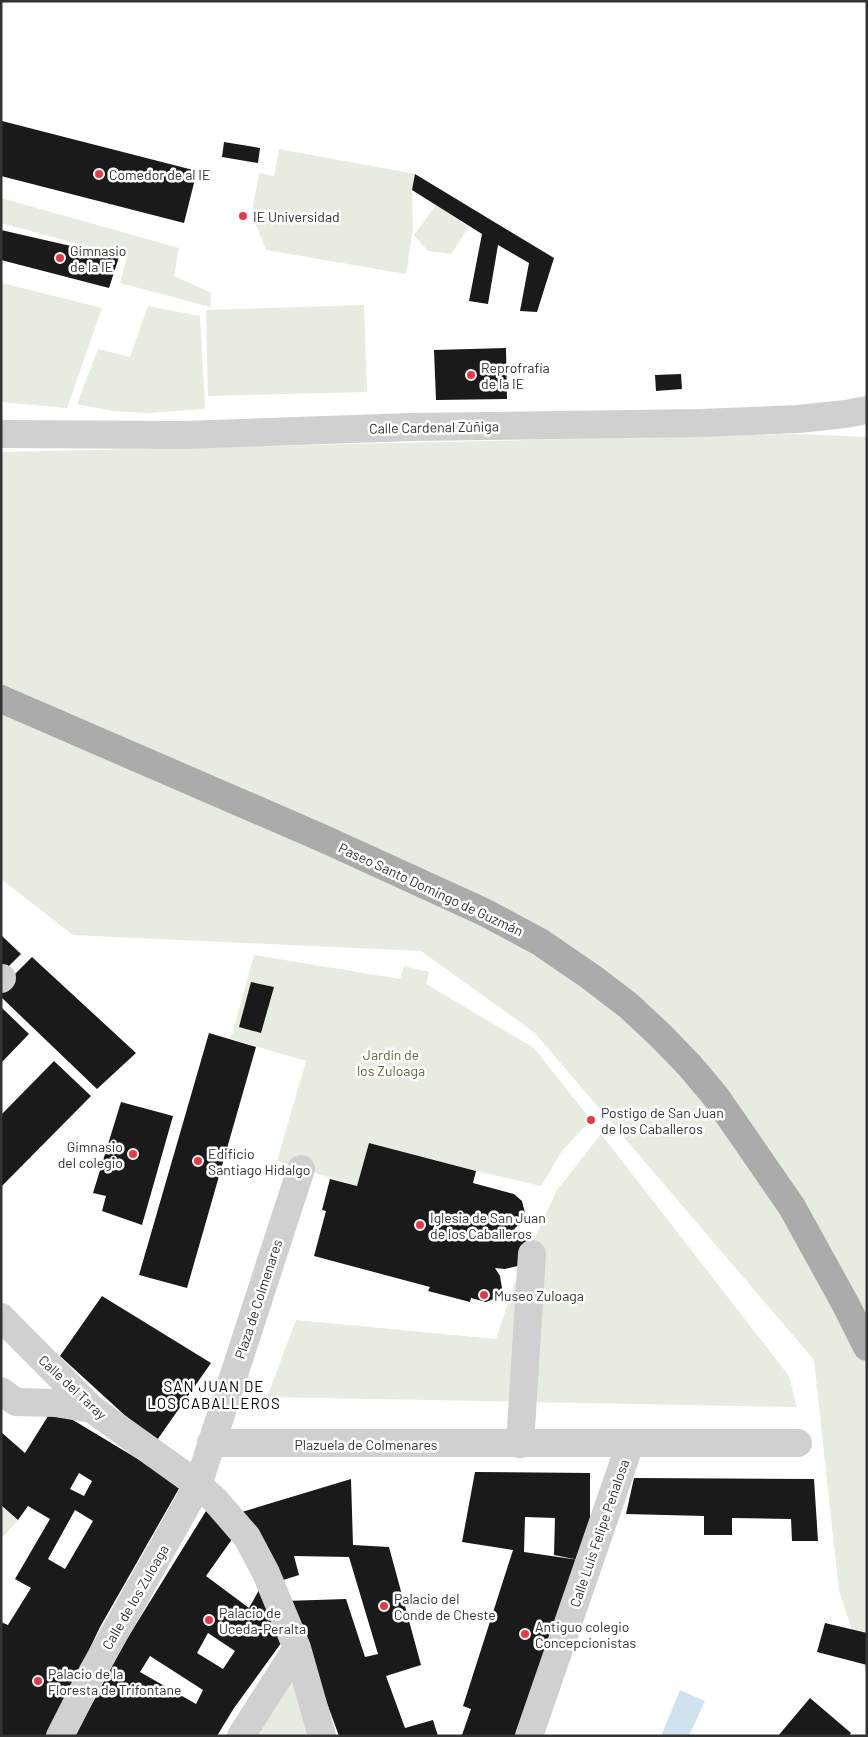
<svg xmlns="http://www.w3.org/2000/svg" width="868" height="1737" font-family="Barlow,sans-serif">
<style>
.green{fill:#e6ecdf}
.water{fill:#cfe2ee}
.building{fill:#1a1a1a;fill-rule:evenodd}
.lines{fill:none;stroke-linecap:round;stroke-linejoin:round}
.minor{stroke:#d0d0d0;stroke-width:28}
.major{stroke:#ababab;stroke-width:28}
.poi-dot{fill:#e63946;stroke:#fff;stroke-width:2}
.labels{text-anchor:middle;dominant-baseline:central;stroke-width:5;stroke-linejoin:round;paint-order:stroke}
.poi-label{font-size:14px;fill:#333;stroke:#fff;text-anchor:start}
.street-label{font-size:14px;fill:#333;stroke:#fff}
.park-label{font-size:14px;fill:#56703f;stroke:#fff}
.neighbourhood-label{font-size:15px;letter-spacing:1px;fill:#000;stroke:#fff}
</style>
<rect width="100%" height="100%" fill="#fff"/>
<!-- green -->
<path class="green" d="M279,149L415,174L412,190L413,228L406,274L266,250L256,225L253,207L259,173L274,176Z
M1,198L179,248L174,276L211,293L210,307L120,283L127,257L1,223Z
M436,205L469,227L451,254L428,251L414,235Z
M2,283L102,308L67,408L1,402Z
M364,305L367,392L208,396L206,310Z
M148,306L200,316L205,409L147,413L112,411L77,404L98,349L130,357Z
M797,434L867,437V1675L839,1591L814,1360L535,1033L421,951L73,935L1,879V452Z
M254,955L400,979L404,966L429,972L426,984L534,1048L591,1120L562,1151L541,1186L476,1171L369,1143L357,1186L277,1161L306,1061L231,1039Z
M601,1134L789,1376L797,1407L267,1397L296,1320L496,1339L515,1282L557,1190Z
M1,1505L18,1520L1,1539Z
M292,1670L312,1736H251Z"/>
<!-- water -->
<path class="water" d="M680,1690L705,1701L689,1736H661Z"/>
<!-- building -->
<path class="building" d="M2,121L197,171L184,223L1,176Z
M224,142L260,148L258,163L222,157Z
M415,174L554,258L537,312L520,311L529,263L498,245L488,304L469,301L482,234L412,190Z
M1,230L119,257L109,288L1,260Z
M506,348L507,399L436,400L434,350Z
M681,374L682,389L656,391L655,375Z
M1,935L21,954L1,974Z
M32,957L136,1053L97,1089L1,997V988Z
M251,982L274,987L261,1033L239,1027Z
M1,1007L29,1034L1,1063Z
M209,1033L256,1047L187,1288L139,1275Z
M54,1061L91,1096L1,1187V1115Z
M121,1102L173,1116L142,1225L102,1211L106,1196L93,1193Z
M369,1143L476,1171L473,1183L514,1194L522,1201L525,1213L522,1222L514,1229L523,1235L527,1244L522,1265L505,1269L495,1268L500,1276L502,1288L498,1297L486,1302L471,1298L470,1302L428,1291L430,1287L314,1256L326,1211L322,1210L330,1179L357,1186Z
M102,1296L211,1363L155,1443L60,1356Z
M53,1408L181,1485L100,1627L48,1736H1V1622L8,1625L31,1588L15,1579L50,1519L28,1506L18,1520L1,1505V1432L25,1453ZM79,1473L92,1481L84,1496L70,1489ZM75,1510L93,1521L65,1569L48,1559Z
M475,1472L590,1473V1562L529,1736L462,1735L471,1709L463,1706L513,1550L462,1542ZM525,1517L555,1518L554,1555L579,1560L524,1552Z
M634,1478L814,1479L818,1541H792L791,1519L732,1518V1535H704V1516L626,1514Z
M351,1479L353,1545L389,1547L421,1665L386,1676L405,1728L433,1720L438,1736H339L316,1673L285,1601L346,1599L365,1657L378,1654L349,1557L294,1556L299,1575L277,1582L242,1512Z
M206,1511L235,1535L206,1576L249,1608L263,1583L287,1635L234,1708L217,1736H75L125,1642ZM208,1633L235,1651L223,1669L197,1653ZM150,1656L203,1690L196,1704L140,1672Z
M825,1623L867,1633V1665L817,1652Z
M810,1698L851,1733L849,1736H778Z"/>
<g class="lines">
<!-- minor -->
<path class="minor" d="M1,434L184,435L411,427L700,423L798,419L846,414L867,410
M1,979L2,978
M1,1317L92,1409L198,1485L214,1499L247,1537L266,1573L297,1648L322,1736
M1,1391L16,1402L55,1403L92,1409
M211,1443H798
M520,1444L532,1254
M60,1736L92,1673L198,1485L301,1169
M241,1736L297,1648
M529,1736L630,1444"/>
<!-- major -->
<path class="major" d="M1,699L322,838L484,912L540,942L591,977L629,1006L661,1036L690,1066L716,1097L792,1207L846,1305L867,1347"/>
</g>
<!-- markers -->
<g class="poi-dot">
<circle cx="99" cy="174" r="5"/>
<circle cx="243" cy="216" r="5"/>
<circle cx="60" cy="258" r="5"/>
<circle cx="471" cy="375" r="5"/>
<circle cx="591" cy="1120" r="5"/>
<circle cx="133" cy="1154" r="5"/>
<circle cx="198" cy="1161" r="5"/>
<circle cx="420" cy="1225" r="5"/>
<circle cx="484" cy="1295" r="5"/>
<circle cx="384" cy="1606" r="5"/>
<circle cx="209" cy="1620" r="5"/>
<circle cx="525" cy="1634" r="5"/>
<circle cx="38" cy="1681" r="5"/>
</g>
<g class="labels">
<!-- poi labels -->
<g class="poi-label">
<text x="109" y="174">Comedor de al IE</text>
<text x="253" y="216">IE Universidad</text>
<text x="70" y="250">Gimnasio<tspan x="70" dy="16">de la IE</tspan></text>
<text x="481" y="367">Reprofrafía<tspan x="481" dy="16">de la IE</tspan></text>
<text x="601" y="1112">Postigo de San Juan<tspan x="601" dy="16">de los Caballeros</tspan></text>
<text x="123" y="1146" text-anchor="end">Gimnasio<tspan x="123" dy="16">del colegio</tspan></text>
<text x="208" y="1153">Edificio<tspan x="208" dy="16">Santiago Hidalgo</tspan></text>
<text x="430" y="1217">Iglesia de San Juan<tspan x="430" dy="16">de los Caballeros</tspan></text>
<text x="494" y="1295">Museo Zuloaga</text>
<text x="394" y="1598">Palacio del<tspan x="394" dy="16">Conde de Cheste</tspan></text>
<text x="219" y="1612">Palacio de<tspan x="219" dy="16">Uceda-Peralta</tspan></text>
<text x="535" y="1626">Antiguo colegio<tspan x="535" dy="16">Concepcionistas</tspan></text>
<text x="48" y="1673">Palacio de la<tspan x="48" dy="16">Floresta de Trifontane</tspan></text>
</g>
<!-- street labels -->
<g class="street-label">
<text transform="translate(434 427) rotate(-1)">Calle Cardenal Zúñiga</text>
<text transform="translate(431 889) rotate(25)">Paseo Santo Domingo de Guzmán</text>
<text transform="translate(258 1299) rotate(-72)">Plaza de Colmenares</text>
<text transform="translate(73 1387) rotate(43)">Calle del Taray</text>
<text x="366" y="1444">Plazuela de Colmenares</text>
<text transform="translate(599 1533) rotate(-71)">Calle Luis Felipe Peñalosa</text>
<text transform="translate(135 1597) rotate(-60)">Calle de los Zuloaga</text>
</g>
<!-- park labels -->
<g class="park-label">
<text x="391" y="1054">Jardín de<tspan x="391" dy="16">los Zuloaga</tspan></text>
</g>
<!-- neighbourhood labels -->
<g class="neighbourhood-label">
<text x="214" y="1386">SAN JUAN DE<tspan x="214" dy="17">LOS CABALLEROS</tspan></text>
</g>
</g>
<!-- border -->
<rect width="868" height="1737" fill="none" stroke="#333333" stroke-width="5"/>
</svg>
